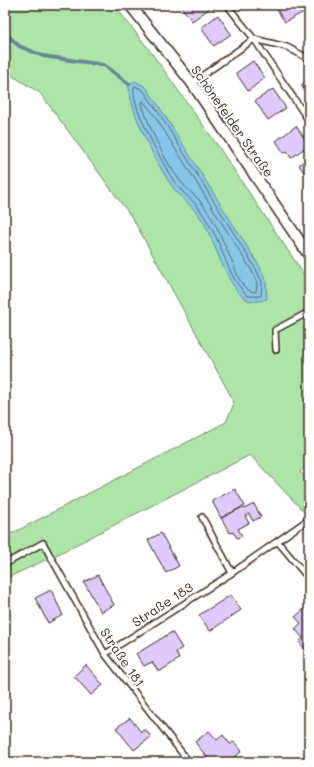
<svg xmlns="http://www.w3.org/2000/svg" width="314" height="767" font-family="Mali,sans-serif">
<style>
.green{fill:#ade5a8;stroke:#748863}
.water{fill:#87c6e7;stroke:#698897}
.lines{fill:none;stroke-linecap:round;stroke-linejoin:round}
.shore{stroke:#59686e;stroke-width:1}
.stream{stroke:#698897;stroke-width:4}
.building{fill:#dfcafb;stroke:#3b2a1e}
.lane-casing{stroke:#3b2a1e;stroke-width:8}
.street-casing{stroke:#3b2a1e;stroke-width:13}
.lane{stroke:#fff;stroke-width:5}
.street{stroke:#fff;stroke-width:10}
.labels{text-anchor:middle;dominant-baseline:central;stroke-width:4;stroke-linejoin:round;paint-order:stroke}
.street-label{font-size:13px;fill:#3b2a1e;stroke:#fff}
</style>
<rect width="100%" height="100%" fill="#fff"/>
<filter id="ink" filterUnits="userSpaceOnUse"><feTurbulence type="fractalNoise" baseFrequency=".025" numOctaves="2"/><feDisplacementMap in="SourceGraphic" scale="8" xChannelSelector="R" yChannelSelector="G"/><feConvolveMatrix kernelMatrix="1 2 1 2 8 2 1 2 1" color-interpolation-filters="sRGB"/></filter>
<g filter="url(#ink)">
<!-- green -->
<path class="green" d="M5,5H114L148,48L218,146L309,282V463L300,472L309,480V511L306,514L250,455L56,555L5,579V537L226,422L233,406L232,398L133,219L40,93L5,71Z"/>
<!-- water -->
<path class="water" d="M135,81L146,87L160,108L260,267L266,281L267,299C260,301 252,303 246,299C228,289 215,243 204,223C196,209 184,201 174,189C159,169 127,107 129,84Z"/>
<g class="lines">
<!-- shore -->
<path class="shore" d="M135,86L143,90L157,110L256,269L262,282L261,296H248C230,280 226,257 215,235C211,227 206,219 201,211C195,201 183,194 176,184C167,172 125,96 135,86Z
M143,101L153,113L252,271L257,283L256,292C242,292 237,274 233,263C224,244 217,224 204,206C198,197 188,191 181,182C164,160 150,130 142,104Z"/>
<!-- stream -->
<path class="stream" d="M5,33L19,46L43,56L104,65L129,84"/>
</g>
<!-- building -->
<path class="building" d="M180,5H212L213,6L192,21Z
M274,5H299L304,12L285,22Z
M218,15L231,34L214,46L201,28Z
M253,61L265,78L248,91L236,73Z
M309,80V97L301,85Z
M273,89L286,108L268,120L255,101Z
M296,126L309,145L291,158L287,151L284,153L276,141Z
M309,157V180L299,165Z
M235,489L245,506L221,518L212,501Z
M254,504L261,517L253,521L249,514L245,516L249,523L238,529L242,536L237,538L233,532L230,533L221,518L242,507L244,509Z
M161,533L179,566L166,573L148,540Z
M98,575L114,605L101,612L84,582Z
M51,590L63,615L48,623L35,598Z
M231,595L241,610L210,631L199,615Z
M308,606L309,649L307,651L299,642L303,638L295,629L301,623L295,617Z
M172,632L182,648L176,652L179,659L159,672L152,662L144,666L136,654Z
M86,665L103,685L91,695L74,676Z
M130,718L141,732L145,729L151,737L134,750L116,728Z
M209,731L217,740L223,735L230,744L234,742L242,751L229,762H211L195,742Z"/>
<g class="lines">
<!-- lane casing -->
<g class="lane-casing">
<path id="lane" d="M227,5L254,39L309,121
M192,83L254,39L287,47L309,59
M276,350L275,330L309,312
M202,517L232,573
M278,542L309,579
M5,564L43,543L105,654L189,762
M105,654L232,573L309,519"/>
</g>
<!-- street casing -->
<g class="street-casing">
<path id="street" d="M130,5L192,83L309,255"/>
</g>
<!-- lane -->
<use href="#lane" class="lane"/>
<!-- street -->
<use href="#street" class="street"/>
</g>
</g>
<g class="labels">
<!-- street labels -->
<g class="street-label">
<text transform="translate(233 121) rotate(55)">Schönefelder Straße</text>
<text transform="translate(162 604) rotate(-33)">Straße 183</text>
<text transform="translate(123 657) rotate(56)">Straße 181</text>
</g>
</g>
<!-- margin -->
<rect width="314" height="767" fill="none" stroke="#fff" stroke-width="20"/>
<rect x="10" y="10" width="294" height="747" fill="none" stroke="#3b2a1e" stroke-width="1.5" filter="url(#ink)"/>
</svg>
